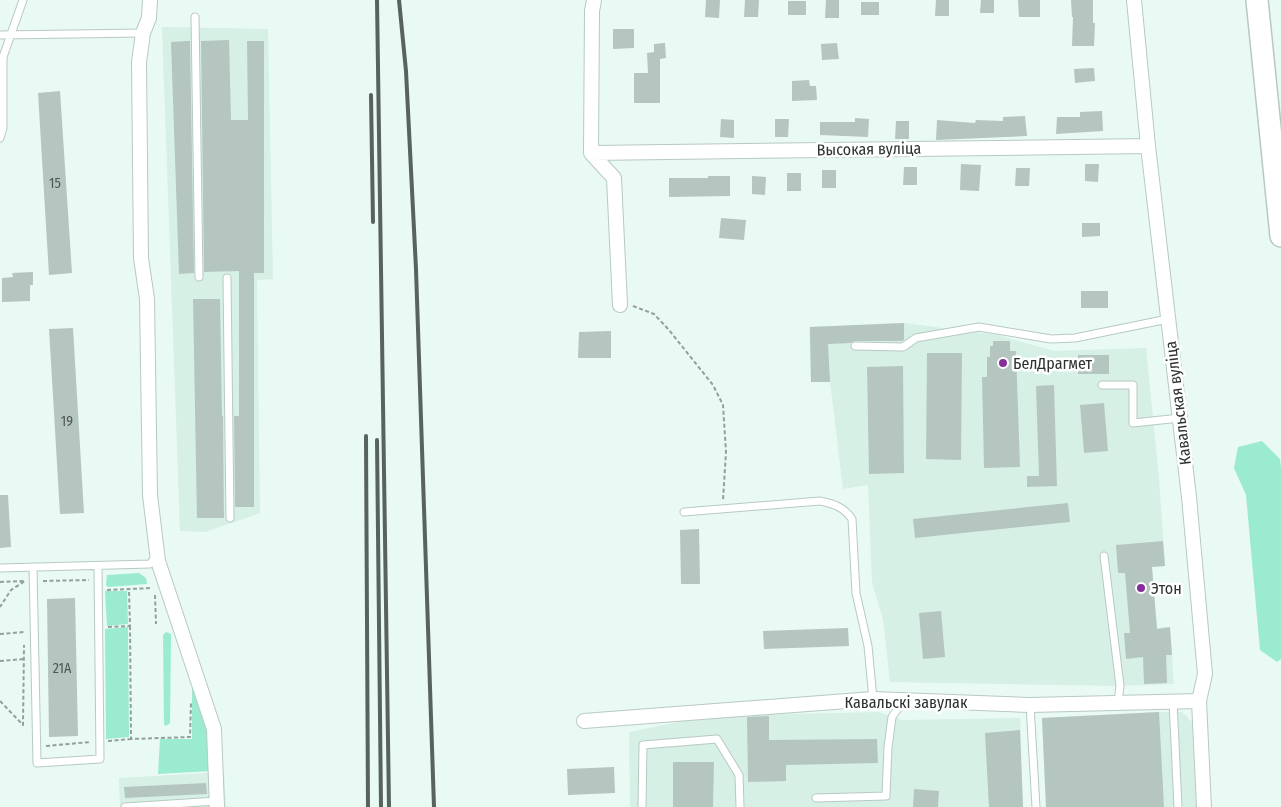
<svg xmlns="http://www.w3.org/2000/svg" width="1281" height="807" font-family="'Fira Sans Condensed',sans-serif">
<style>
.built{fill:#d6f0e6}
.green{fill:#9aebcf}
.building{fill:#b5c6c0}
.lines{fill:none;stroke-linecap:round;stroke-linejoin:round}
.lane-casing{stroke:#b8c9c2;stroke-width:9}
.street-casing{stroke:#b8c9c2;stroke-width:16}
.primary-casing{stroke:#b8c9c2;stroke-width:24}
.path{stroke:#929f9a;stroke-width:2;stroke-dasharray:4 2.5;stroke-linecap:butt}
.lane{stroke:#fff;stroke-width:7}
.street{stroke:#fff;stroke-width:14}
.primary{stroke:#fff;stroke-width:21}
.rail{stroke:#58625e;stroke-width:4}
.poi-dot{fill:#872e9a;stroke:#fff;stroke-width:2}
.labels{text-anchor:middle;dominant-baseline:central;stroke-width:5;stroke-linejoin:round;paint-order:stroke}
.number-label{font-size:14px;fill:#4e5753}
.street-label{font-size:16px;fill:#2b322f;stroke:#fff}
.poi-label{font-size:16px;fill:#2b322f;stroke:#fff;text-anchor:start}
</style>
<rect width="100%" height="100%" fill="#e8faf3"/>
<!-- built -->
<path class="built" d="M162,27L268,29L273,279L257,280L260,513L205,532L180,531Z
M904,323L998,335L1054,351L1146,348L1159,478L1165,566L1152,567L1157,628L1170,627L1174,684L1120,686L890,682L883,619L872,583L868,485L843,489L830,382H811L809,327Z
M878,712L902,720L1020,718L1023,807H630L629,732L688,720L747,715Z
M1159,712H1182L1193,723L1197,807H1046L1042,718Z
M224,772L226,807H120L119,778Z"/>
<!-- green -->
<path class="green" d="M1262,441L1280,459L1281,468V659L1277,662L1260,650L1246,495L1234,468L1238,447Z
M139,573L146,578L147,584L108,587L106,585L107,575Z
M105,591H127L128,624L107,626Z
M128,627L129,737L106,739L105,629Z
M166,632L171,634L170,723L166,726L164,724L163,635Z
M196,685L207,716L211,771L158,774L160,739H192V686Z"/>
<!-- building -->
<path class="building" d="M706,0H720L719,18L705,17Z
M745,0H759L758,17H744Z
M826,0H839V18H825Z
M936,0H949V16H935Z
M981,0H994V13H980Z
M1018,0H1040V17H1019Z
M1071,0H1093V23H1095L1094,46H1072L1073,17H1072Z
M788,1H806V15H788Z
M861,2H879V15H861Z
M613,29H634V48L613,49Z
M229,40L231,120H248L247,41H264V273H254V507H235L234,416H239V271L204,272L201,41Z
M187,41H190L194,273L179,274L171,42Z
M665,43L666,58L660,59V103H634V73H648L647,53L654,52V44Z
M837,43L839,59L822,60L821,44Z
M1094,68L1095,81L1075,83L1074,69Z
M809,80L810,86H816L817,100L792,101V81Z
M60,91L72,273L49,275L38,93Z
M1102,111L1103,131L1056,134L1057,117H1080V112Z
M1025,116L1027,136L936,140L937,120L975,123L976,120L1003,121V117Z
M855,118L869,119L868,137L820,135V122H855Z
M721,119L734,120V138L720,137Z
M775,119H789L788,137H775Z
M896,121H909V139H895Z
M961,164L981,165L979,191L960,190Z
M1085,164H1099L1098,182L1085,181Z
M904,167H917V185H903Z
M1016,168H1030L1029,186H1015Z
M822,170H836V188H822Z
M787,173H801V191H787Z
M708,176H730V196L669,197V178H708Z
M752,176L766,177L765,195L752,194Z
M721,218L746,220L744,240L719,238Z
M1082,223H1100V236L1082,237Z
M33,272V285H30V301L2,302V278L13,277L12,273Z
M1081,291H1108V308H1081Z
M193,299H220L222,416H223L224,518H197Z
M904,323V340L902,341H855L851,343L828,344L830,382H811L810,327Z
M73,328L84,513L60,514L49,329Z
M611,331V358H578L579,332Z
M993,341H1010V351H1016L1020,467L984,468L982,377H987V357H990V346H993Z
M927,353H962L961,460L926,459Z
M1078,355H1109V374H1078Z
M903,366L904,473L869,474L867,367Z
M1054,385L1057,486L1027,487V476H1039L1036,386Z
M1104,403L1108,451L1084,453L1080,405Z
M0,495H8L11,547L0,548Z
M1068,503L1070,522L915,538L913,519Z
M699,529L700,584H681L680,530Z
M1163,541L1165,566L1152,567L1157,629L1170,627L1172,655H1166L1167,683L1144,684L1143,657L1126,659L1124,633H1130L1125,573H1118L1116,545Z
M75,598L78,736L49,737L47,599Z
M941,611L945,657L923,659L919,613Z
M848,628L849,646L764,649L763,631Z
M1159,712L1164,807H1046L1042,718Z
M769,716V740L877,739L878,763L786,765V781L748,782L747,717Z
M1020,730L1023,807H989L985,733Z
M673,762H714L713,807H673Z
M614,767L615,793L568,795L567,769Z
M206,783L207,794L125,798L124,787Z
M914,789L939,791L938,807H913Z"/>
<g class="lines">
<!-- lane casing -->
<g class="lane-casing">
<path id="lane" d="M195,17L199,277
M0,35L143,33
M0,138L3,128V57L23,0
M227,278L230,518
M855,346L903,347L916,338L979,327L1051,339L1075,338L1168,319
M1102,385H1133V423L1180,418
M684,512L820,501C834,504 844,507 852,519L856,593L868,646L873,699
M1104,556L1120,686L1118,702
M33,567L37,763L100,759L98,566
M0,568L150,564L156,556
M1173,701L1178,807
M1030,705L1036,807
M816,798L886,796L888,747L892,717L904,700
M125,807L217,801
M642,807L643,745L717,739L739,775L740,807"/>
</g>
<!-- street casing -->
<g class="street-casing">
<path id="street" d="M150,0L149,18L143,33L139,62L141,258L147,299L150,495L158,561L214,729L217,807
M594,0L592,11L591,153L614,178L620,305
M1134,0L1148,146L1189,497L1205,674L1199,701L1204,807
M591,153L1148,146
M584,721L873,699L1030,705L1199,701"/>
</g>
<!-- primary casing -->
<g class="primary-casing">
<path id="primary" d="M1257,0L1281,236"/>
</g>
<!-- path -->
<path class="path" d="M633,306L654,314L669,330L713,385L723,405L726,452L723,500
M43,581L89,580
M0,582L25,581L11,590L0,607
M107,590L152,588
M155,595L156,624
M130,626L131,739L190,737L191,703
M108,627L130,626L129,590
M0,634L24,632
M0,661L24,659
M0,701L23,725L24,645
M108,741L131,739
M46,746L91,742"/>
<!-- lane -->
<use href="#lane" class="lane"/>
<!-- street -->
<use href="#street" class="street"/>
<!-- primary -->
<use href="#primary" class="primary"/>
<!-- rail -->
<path class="rail" d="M377,0L389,807
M399,0L406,71L416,269L434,807
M371,95L373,222
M366,436L368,807
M377,440L381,807"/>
</g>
<!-- markers -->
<g class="poi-dot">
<circle cx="1003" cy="363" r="5"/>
<circle cx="1141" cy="588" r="5"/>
</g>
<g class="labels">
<!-- number labels -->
<g class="number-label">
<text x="55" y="183">15</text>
<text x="67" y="421">19</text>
<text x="62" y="668">21А</text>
</g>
<!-- street labels -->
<g class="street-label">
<text transform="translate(869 149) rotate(-1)">Высокая вуліца</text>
<text transform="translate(1178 403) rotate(-97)">Кавальская вуліца</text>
<text x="906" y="702">Кавальскі завулак</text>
</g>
<!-- poi labels -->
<g class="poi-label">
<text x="1013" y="363">БелДрагмет</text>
<text x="1151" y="588">Этон</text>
</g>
</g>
</svg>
